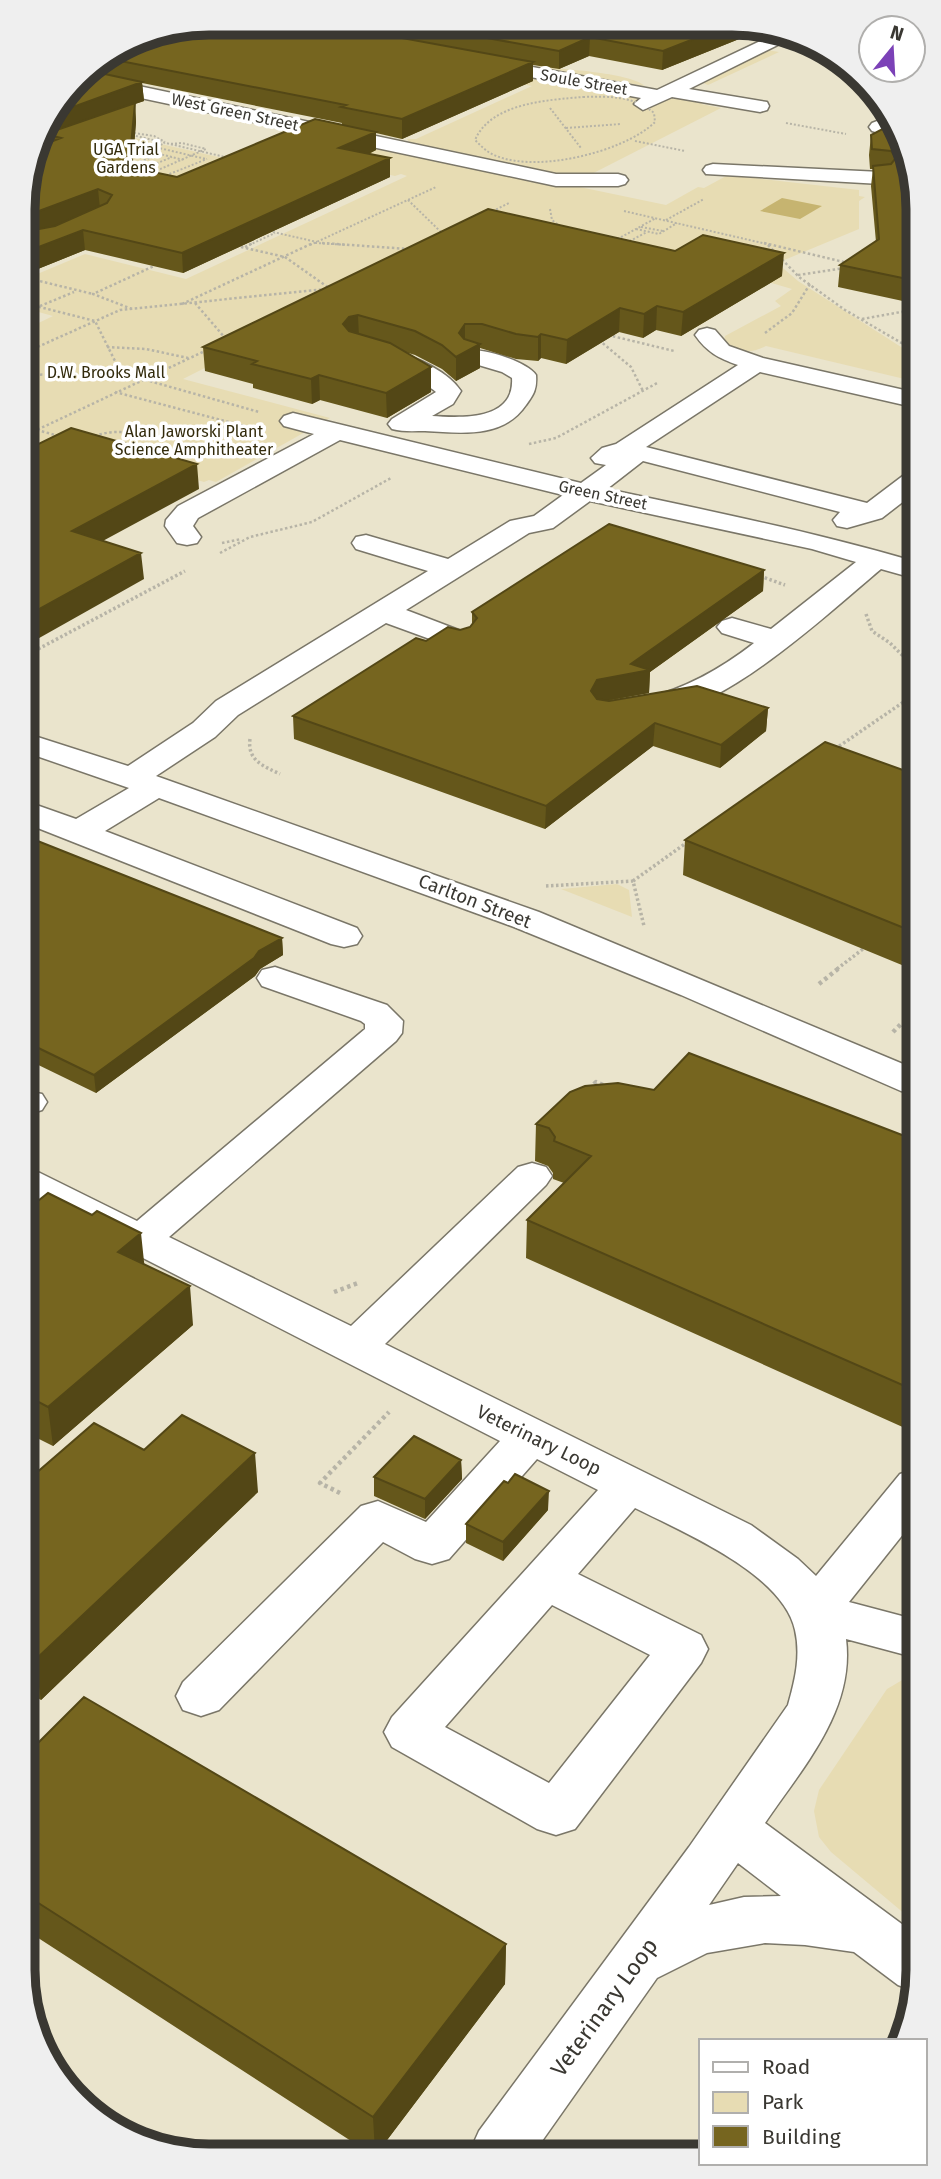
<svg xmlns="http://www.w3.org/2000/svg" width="941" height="2179" font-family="'Fira Sans',sans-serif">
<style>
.built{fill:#eae4cc}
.green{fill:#e7dcb3}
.water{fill:#c6b470}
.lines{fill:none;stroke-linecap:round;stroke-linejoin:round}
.minor-casing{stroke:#7a7668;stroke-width:3}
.path-far3{stroke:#b7b4a7;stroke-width:2;stroke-dasharray:2 2;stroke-linecap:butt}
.path-far2{stroke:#b7b4a7;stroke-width:2.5;stroke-dasharray:2.5 2.5;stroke-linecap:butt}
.path-far1{stroke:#b7b4a7;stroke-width:3.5;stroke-dasharray:2.5 2.5;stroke-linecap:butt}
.path{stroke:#b7b4a7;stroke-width:4.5;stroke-dasharray:3.5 3.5;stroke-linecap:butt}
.minor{fill:#fff;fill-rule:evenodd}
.path-bridge{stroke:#b7b4a7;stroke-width:2;stroke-dasharray:2 2;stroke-linecap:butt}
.wall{fill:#65571b;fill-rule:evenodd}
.shaded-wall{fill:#534716}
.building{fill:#76651f;stroke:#534716;stroke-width:2}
.labels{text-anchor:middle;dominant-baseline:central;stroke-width:7;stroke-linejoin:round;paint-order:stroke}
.far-street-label{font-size:16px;fill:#3a3832;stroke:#fff}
.far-park-label{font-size:16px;fill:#332b0c;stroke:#fff}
.street-label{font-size:19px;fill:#3a3832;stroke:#fff}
.near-street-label{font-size:23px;fill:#3a3832;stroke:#fff}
.rim{fill:none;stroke:#3a3832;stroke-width:9}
</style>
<rect width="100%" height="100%" fill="#f1eddd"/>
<!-- built -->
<path class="built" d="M209,23L768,26L855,69L912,161L918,1982L896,2041H701V2150L173,2153L86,2110L29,2018L23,197L42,126L86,69L138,37Z"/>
<!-- green -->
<path class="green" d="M395,43C441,49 488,60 534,66C558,69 629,72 645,86Z
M767,50L779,52L708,85L701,82Z
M471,66L666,98L706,101L701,104L721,108L570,185L666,205L698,187L704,188L728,175L859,190V196L865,197L859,201V229L777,263L798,281L912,354L913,381L766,346C751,354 737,353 724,342L725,336L781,306L775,301L792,289L748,276L616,254L637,241L508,214L183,379L330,418L216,482L209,480L204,482L73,443L24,468V330L53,316L24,308L23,280L85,254L186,279L407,176L401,174L395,176L278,149L403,145L409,142L407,139H416L532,86L461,73Z
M112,133L223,158L152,187L38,160Z
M617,884L629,890L632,917L561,889Z
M917,1678L918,1925L831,1852L819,1837L814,1811L819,1790L887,1689L904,1679Z"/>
<!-- water -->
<path class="water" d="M782,198L822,206L800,219L760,211Z"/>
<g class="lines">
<!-- minor casing -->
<g class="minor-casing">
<path id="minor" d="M779,32L792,38L689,89L767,102L769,106L767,110L760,112L672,97L643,110L634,104L641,98L483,68L474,63L483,58L657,90Z
M82,74L556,174H618L625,176L628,180L625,184L618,186H556L75,84Z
M885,118L892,128L879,133L872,131L869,127L872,123Z
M713,164L881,172L888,174L891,178L888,182L881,184L706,174L703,170L706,166Z
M707,328L715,330L729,346L763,358L913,392V407L760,372L646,447L867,503L904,475L913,473V494L882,518L847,528L837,526L833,520L840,512L643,461L607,489C710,511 814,532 913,561V578L881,569C834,608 708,727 647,712L643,705L647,698C687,688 722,668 754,643L722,633L717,627L722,621L732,618L771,629L856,562L812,549L590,501L553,528L529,533L406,610L469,634L474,640L469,646L459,649L449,646L386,623L238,715L215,737L156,776L539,912L915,1069V1094L901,1091L681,995L514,927L159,798L105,831L357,928L362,936L357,944L344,947L331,944L25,823V801L76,819L129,788L25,752V733L128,766L193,723L216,701L428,571L356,549L352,543L356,537L366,535L448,559L510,521L534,516L563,495L340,440L198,518L193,526L201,537L197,543L187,545L177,543L165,526L166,520L178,506L314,434L284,426L280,421L284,416L293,413L581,483L606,465L595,463L591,458L602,448L616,444L738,365C718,358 707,352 695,335L699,330Z
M383,348C410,355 445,368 461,391L453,404L432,416C461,418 515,421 512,378L502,372L465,361L461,356L465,351C481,347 526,361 536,375C537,389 534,394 526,405C503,439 461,433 425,431C414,431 403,432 392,429L388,424L392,419L436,392C424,381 376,362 371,355L375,350Z
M275,967L387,1005L403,1021L402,1033L396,1041L169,1237L351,1326L518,1167L532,1163L546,1167L552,1176L546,1185L385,1344L751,1525L798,1559L816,1576L900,1474L916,1469V1518L849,1602L917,1620V1658L846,1639C855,1711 802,1768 765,1823L918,1936V1982L914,1991L898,1985L854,1952L805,1945L765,1943L707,1953L657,1978L535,2151H470L479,2131L689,1847L788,1705C795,1680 801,1656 795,1630C783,1574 683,1532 635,1508L578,1574L701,1635L708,1649L701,1663L575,1829L556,1835L537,1829L392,1747L384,1732L392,1717L598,1490L537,1459L449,1559L432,1564L415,1559L383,1542L219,1710L201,1716L183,1710L176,1696L183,1682L361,1506L378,1501L426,1522L500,1441L26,1198V1169L40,1173L137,1221L365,1029V1024L361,1021L262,986L257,978L262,970ZM552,1605L650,1655L549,1783L445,1727ZM738,1863L781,1896L744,1897L709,1905Z
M26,1091L42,1094L47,1102L42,1110L26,1115Z"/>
</g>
<!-- path-far3 -->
<path class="path-far3" d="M583,97C609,96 634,96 654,113L655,122C624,153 525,177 487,151C483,148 479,144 475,140C491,103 547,100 583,97Z
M550,108L581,148
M786,123L846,134
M566,128L621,124
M134,133L154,136L165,142
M132,135L229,158
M129,141L206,159
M635,141L685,151
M131,147L184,160
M131,157L165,143
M129,166L160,154
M138,171L172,157
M149,174L206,149L182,143L169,144
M162,177L207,159
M408,200L443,234
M550,209L552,220L561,227
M624,211L771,245
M489,213L509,203
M666,220L704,199
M641,227L663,231
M636,229L659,234L677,223
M273,232L317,242
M614,241L656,218
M315,243L349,245
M249,245L275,233
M310,245L436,187"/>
<!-- path-far2 -->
<path class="path-far2" d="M322,243L408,249
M764,243L848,263
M768,245L799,277L845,310L912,349
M241,247L285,257L329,288
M245,247L253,243
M32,267L37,269L38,273L27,278L93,294
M798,275L845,268
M24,303L95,321L121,373L24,375
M195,303L226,339
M182,304L313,243
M40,306L74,292
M132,309L93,294L154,266
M862,319L912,310
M765,333L792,313L810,284
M608,335L674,351
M599,340L631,367L643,391
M107,347L146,349L188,358
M24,353L120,310L326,289
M121,373L259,412
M115,392L259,430
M37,430L59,436
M24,436L207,350
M90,438C117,426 138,435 166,437C189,439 210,433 231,424
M529,444L556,438L659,382
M222,543L241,539
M220,553L250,537L312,522L391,478"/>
<!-- path-far1 -->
<path class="path-far1" d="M760,576L785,585
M866,614L872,631L890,643L913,666
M25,656L185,571
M250,739C247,760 263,766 280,774
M835,749L905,701L914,699
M633,881L689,841
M546,886L633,881L644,926
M837,969L863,949"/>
<!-- path -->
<path class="path" d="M819,984L839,968
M893,1032L902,1023
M589,1089L596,1082L605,1086
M334,1292L358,1283
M340,1493L320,1483L389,1412"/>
<!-- minor -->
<use href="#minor" class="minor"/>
<!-- path-bridge -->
<path class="path-bridge" d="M626,243L647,232"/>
</g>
<!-- wall -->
<path class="wall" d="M209,23L768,26L769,27L662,70L589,56L559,69L533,65V81L402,139L376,133V150L369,154L390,177L183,273L85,250L23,275V197L46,144L42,126L86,69L138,37ZM142,83L342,123V125L177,177L132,167L136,122L135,104L144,101Z
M871,135L912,161V303L838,287L840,265L876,242L871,186L873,169H870L869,155Z
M488,209L782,276L681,336L656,330L643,338L619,332L566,364L541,358L538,361L516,359L480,348V368L456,381L442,369L415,355L405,352L431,367V392L387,418L320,400L312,404L253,388V384L205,371L203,347Z
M764,570L763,591L650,672L649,693L607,701L768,708L766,731L720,768L653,746L545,829L294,739L293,716L426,641L470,627L472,624V612Z
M914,774V970L683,875L685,840Z
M25,836L282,938L283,955L260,969L255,976L96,1093L26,1059Z
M536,1124L915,1140L916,1433L526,1258L527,1220L564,1183L553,1179V1173L548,1166L535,1161Z
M27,1207L145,1265L193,1325L53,1446L27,1433Z
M144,1450L258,1492L41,1700L28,1692L27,1481Z
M461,1460L462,1479L425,1519L374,1496V1477Z
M548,1510L503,1561L466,1543V1524Z
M28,1753L506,1944L505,1984L378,2152H368L29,1932Z"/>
<!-- shaded-wall -->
<path class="shaded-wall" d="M727,26L769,27L662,70L663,51Z
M590,37L589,56L559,69V51Z
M533,62V81L402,139V119Z
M142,82L144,101L135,104L136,122L131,186L129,167L135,104L45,134L46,137L38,140L42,126L51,115Z
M376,132V150L340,167L339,148Z
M390,158V177L183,273L182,253Z
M98,189L100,209L41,231L23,234V214Z
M83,230L85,250L23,275V253Z
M784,253L782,276L681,336L683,312Z
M24,304L26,328L24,329Z
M657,306L656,330L643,338L644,314Z
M620,308L619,332L566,364L567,340Z
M358,315L359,338L343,348V324L349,317Z
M465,324V348L480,344V368L456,381V357L459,333Z
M541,334V358L538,361V337Z
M431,367V392L387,418L386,393Z
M319,375L320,400L312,404L311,379Z
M197,464L199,489L75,556L72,531Z
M141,553L144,579L25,646V617Z
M764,570L763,591L650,672L649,693L597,702L591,691L597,680L631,664Z
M768,708L766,731L720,768L721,745Z
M655,723L653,746L545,829L546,806Z
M282,938L283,955L260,969L255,976L96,1093L94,1075L259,951Z
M141,1233L145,1271L118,1252Z
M190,1286L193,1325L53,1446L48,1407Z
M255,1453L258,1492L41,1700L35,1660Z
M461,1460L462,1479L425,1519V1499Z
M549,1491L548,1510L503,1561V1542Z
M506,1944L505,1984L378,2152H375L373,2117Z"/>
<!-- building -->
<path class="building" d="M209,23H320L533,62L402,119L341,107L346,105L105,58L138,37Z
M410,24L727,26L663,51L590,37L559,51Z
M86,70L142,82L51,115Z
M135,103L129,167L177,177L315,119L376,132L339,148L390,158L182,253L83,230L23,253V232L55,226L107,203L112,195L98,189L39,211L23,214V197L37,147L61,138L45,134Z
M890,125L912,161V280L840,265L879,239L873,166L891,164L896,158L891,151L872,149L871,135Z
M488,209L675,251L703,235L784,253L683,312L657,306L644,314L620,308L567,340L541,334L538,337L516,334L482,324H465L459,333L464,339L480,344L456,357L442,345L415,331L358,315L349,317L343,324L349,331L390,343L431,367L386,393L319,375L311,379L252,364L257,361L203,347Z
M71,428L197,464L72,531L141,553L25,617L24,451Z
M609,524L764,570L631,664L650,670L597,680L591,691L597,699L609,701L697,686L768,708L721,745L655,723L546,806L293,716L416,638L426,641L448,627L460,630L470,627L477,618L472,612Z
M825,742L914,774V932L685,840Z
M25,836L282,938L259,951L254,958L94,1075L26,1042Z
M689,1053L915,1140L916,1391L527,1220L591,1156L554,1141L555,1137L549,1128L536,1124L570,1092L585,1086L618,1083L654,1090Z
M48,1193L92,1215L97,1211L141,1233L118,1252L190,1286L48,1407L27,1396V1207L29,1208Z
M182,1415L255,1453L35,1660L28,1656L27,1481L94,1423L144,1450Z
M414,1436L461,1460L425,1499L374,1477Z
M515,1474L549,1491L503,1542L466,1524L504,1481L508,1483Z
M84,1697L506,1944L373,2117L29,1897L28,1753Z"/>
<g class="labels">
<!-- far-street labels -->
<g class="far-street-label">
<text transform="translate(584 82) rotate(10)">Soule Street</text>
<text transform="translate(235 112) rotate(12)">West Green Street</text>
<text transform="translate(603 495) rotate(12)">Green Street</text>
</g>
<!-- far-park labels -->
<g class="far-park-label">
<text x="126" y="149">UGA Trial<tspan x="126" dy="18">Gardens</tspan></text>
<text x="106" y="372">D.W. Brooks Mall</text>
<text x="194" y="431">Alan Jaworski Plant<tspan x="194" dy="18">Science Amphitheater</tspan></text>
</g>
<!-- street labels -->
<g class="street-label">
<text transform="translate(475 901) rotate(21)">Carlton Street</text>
<text transform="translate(539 1440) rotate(26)">Veterinary Loop</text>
</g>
<!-- near-street labels -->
<g class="near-street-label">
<text transform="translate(604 2007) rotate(-54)">Veterinary Loop</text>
</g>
</g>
<!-- crop -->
<path d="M0 0H941V2179H0ZM209 35H732A174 174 0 0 1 906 209V1970A174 174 0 0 1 732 2144H209A174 174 0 0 1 35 1970V209A174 174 0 0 1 209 35Z" fill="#efefef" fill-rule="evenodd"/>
<path class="rim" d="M209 35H732A174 174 0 0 1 906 209V1970A174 174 0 0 1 732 2144H209A174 174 0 0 1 35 1970V209A174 174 0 0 1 209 35Z"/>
<!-- legend -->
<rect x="699" y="2039" width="228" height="126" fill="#ffffff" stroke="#b0afad" stroke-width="2"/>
<rect x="713" y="2062" width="35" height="10" fill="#ffffff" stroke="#b0afad" stroke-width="2"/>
<text x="762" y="2074" font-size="21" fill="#3a3832">Road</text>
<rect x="713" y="2092" width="35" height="21" fill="#e7dcb3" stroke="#b0afad" stroke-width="2"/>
<text x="762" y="2109" font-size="21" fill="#3a3832">Park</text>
<rect x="713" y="2126" width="35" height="21" fill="#76651f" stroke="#b0afad" stroke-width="2"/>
<text x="762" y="2144" font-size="21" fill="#3a3832">Building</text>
<!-- north arrow -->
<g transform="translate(892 49) rotate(18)"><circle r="33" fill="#ffffff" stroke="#b0afad" stroke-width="2"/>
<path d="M0-5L12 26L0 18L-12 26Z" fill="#7b41b7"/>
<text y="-10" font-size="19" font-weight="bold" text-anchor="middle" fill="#3a3832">N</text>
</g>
</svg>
